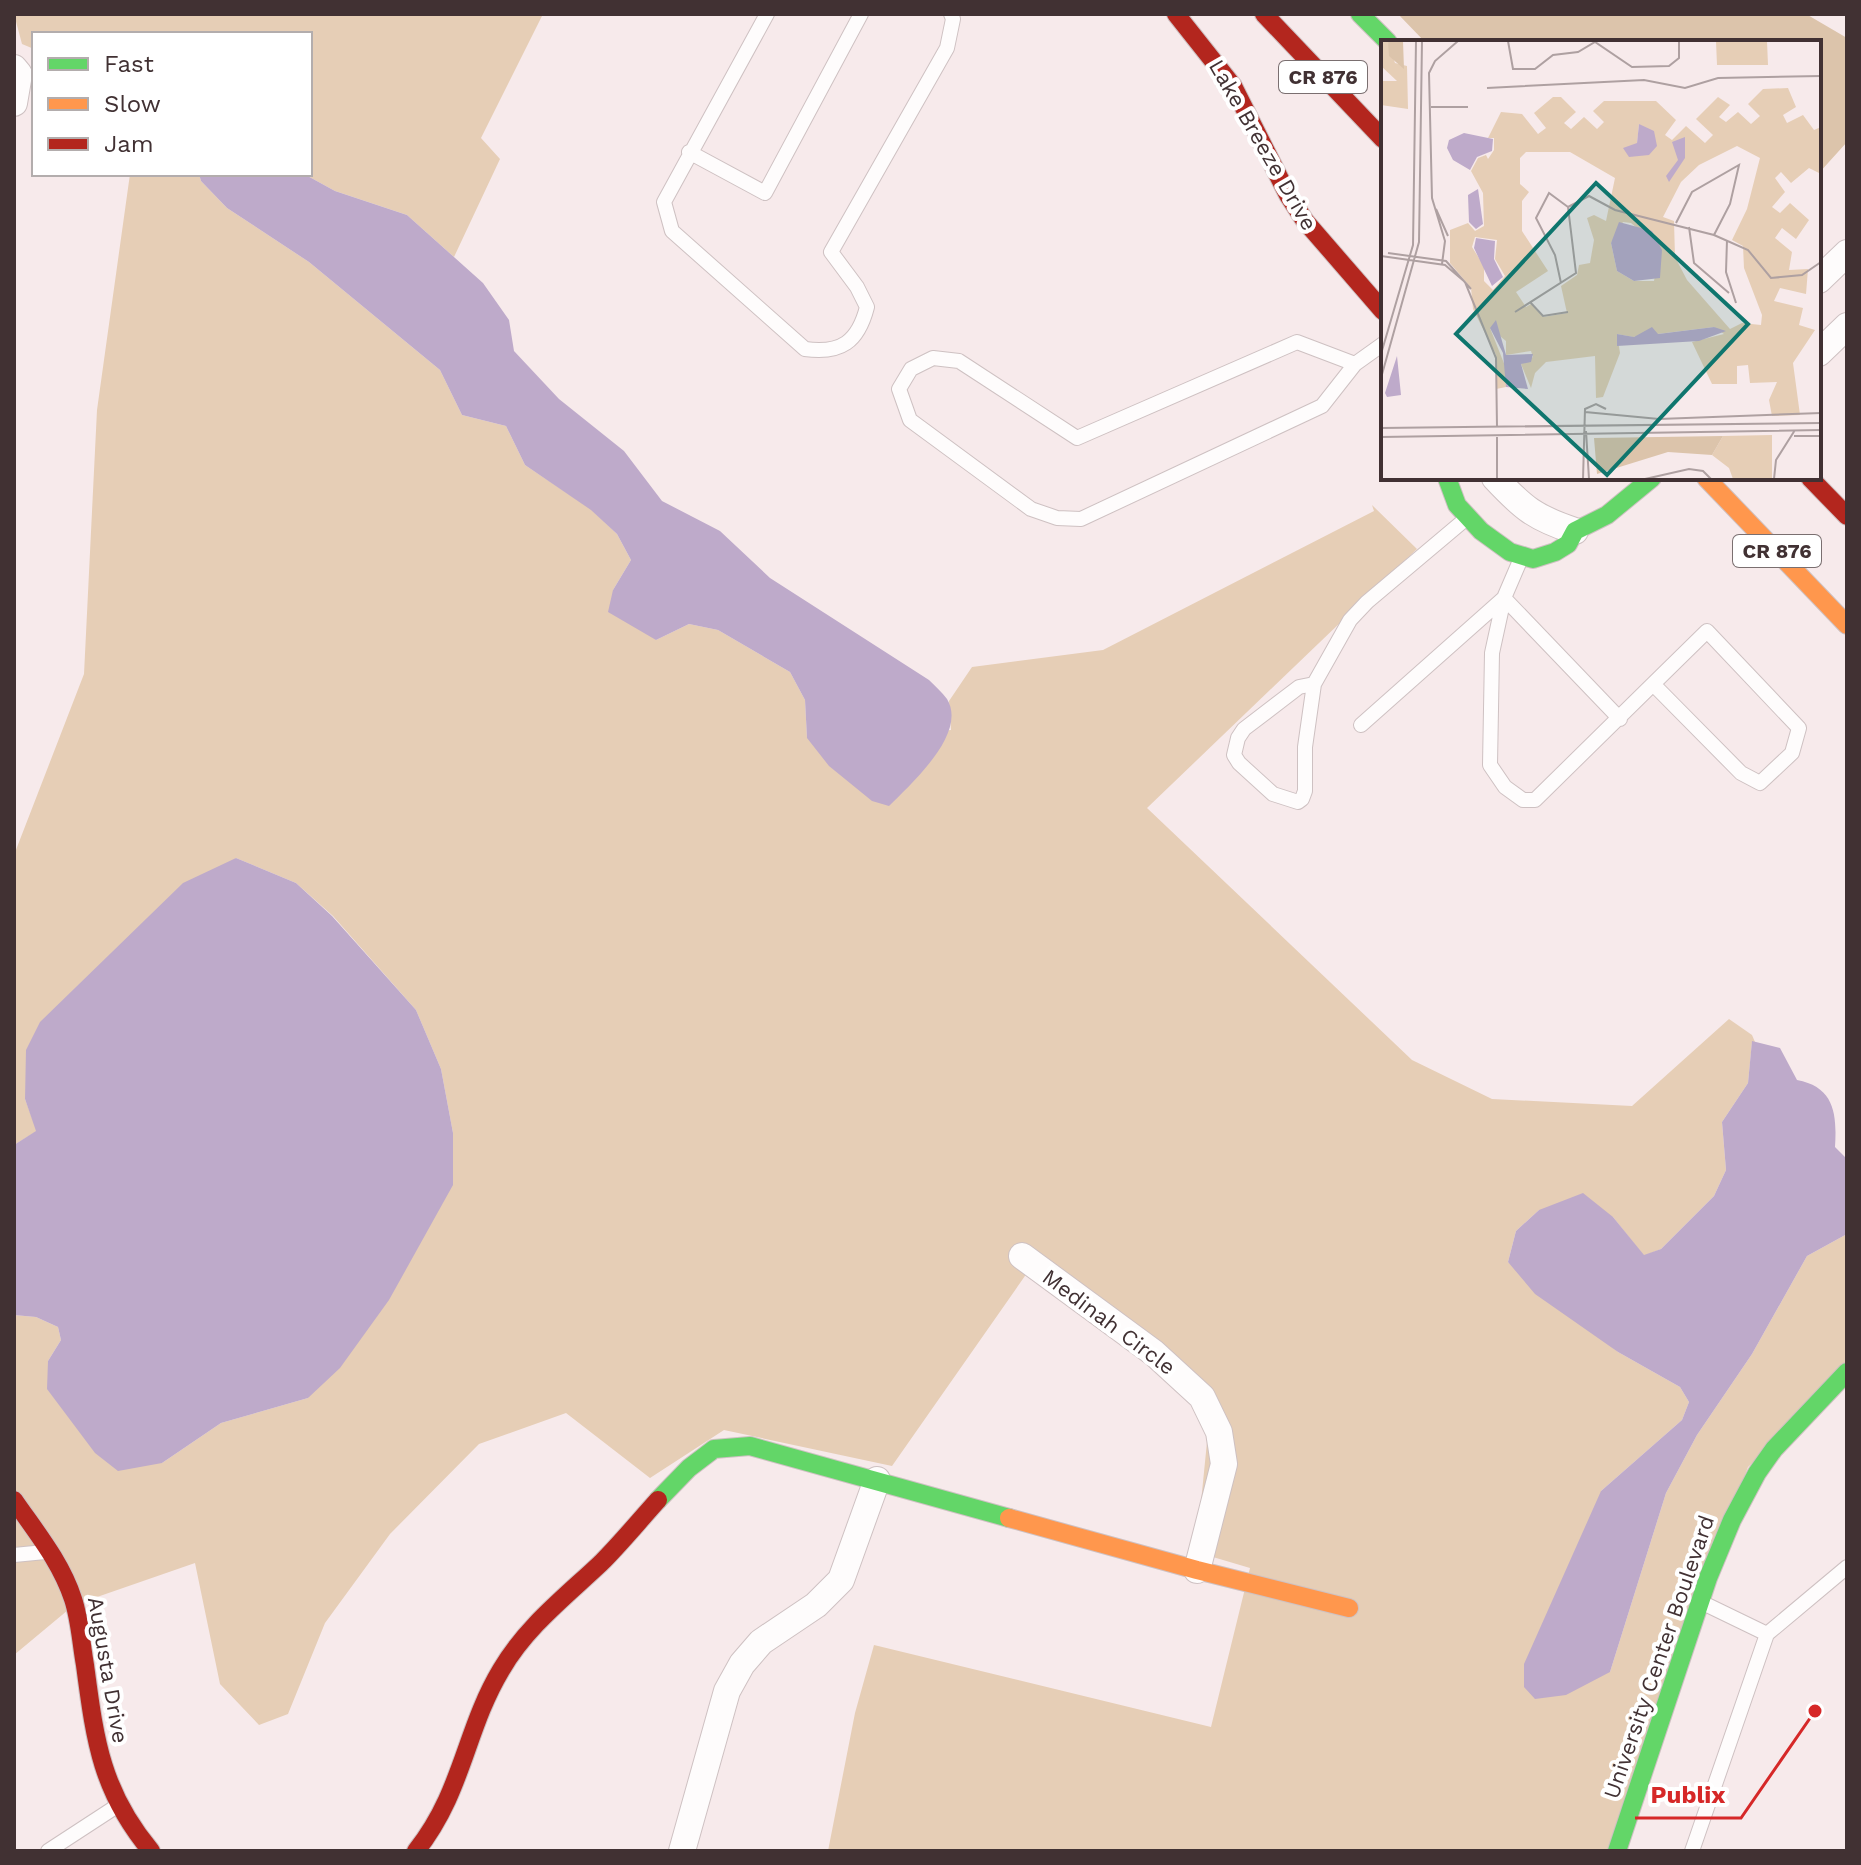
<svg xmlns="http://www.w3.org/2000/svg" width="1861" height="1865" font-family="'Work Sans',sans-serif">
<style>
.green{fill:#e6ceb6}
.forest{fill:#dcc4ab}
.water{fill:#beaaca}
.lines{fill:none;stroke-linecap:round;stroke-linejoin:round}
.lane-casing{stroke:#cec1c2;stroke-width:16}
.street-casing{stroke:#cec1c2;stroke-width:28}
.fast-casing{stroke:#cec1c2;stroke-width:20}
.slow-casing{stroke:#cec1c2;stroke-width:20}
.jam-casing{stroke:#cec1c2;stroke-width:20}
.lane{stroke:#fefcfc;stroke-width:14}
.street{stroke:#fefcfc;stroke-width:26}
.fast{stroke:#63d668;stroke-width:18}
.slow{stroke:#ff974d;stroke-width:18}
.jam{stroke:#b3261e;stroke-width:18}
.labels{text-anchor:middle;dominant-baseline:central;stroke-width:8;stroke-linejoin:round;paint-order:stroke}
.shield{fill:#fff;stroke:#7a6f70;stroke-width:2}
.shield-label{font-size:20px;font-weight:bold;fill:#413133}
.street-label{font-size:22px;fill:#413133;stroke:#fff}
.inset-road{fill:none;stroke:#aea0a1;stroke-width:2}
.view{fill:#0f766e;fill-opacity:0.15;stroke:#0f766e;stroke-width:4}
.inset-edge{fill:none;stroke:#413133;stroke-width:4}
.leader{fill:none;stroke:#d62828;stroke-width:3}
.callout-dot{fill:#d62828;stroke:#fff;stroke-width:3}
.callout-label{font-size:24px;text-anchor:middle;font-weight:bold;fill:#d62828;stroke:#fff;stroke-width:8;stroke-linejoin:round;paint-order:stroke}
</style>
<rect width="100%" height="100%" fill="#f7eaeb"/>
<!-- green -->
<path class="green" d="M14,14H543L481,138L500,159L454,257L407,215L335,191L304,174H310V34H34V49L22,44Z
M130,174H199L201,181L227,208L309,262L440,370L462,415L506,426L525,465L591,509L617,534L631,560L613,590L656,640L689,624L718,630L790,672L805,700L807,738L951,730L949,701L972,667L1103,650L1374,511L1372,505L1417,549L1147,808L1412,1060L1492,1099L1632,1106L1729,1019L1752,1035L1755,1042H1752L1748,1083L1722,1122L1726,1170L1714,1196L1661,1249L1644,1256L1613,1217L1539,1210L1516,1231L1508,1262L1618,1352L1680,1387L1689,1402L1682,1420L1601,1491L1610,1672L1666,1493L1697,1435L1752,1354L1807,1256L1847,1234V1375L1748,1467L1607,1851H828L855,1713L874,1645L1211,1727L1250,1568L1196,1552L1212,1392L1041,1253L892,1466L724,1430L650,1478L566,1413L479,1444L390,1534L325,1623L288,1714L259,1725L220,1684L195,1563L74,1605L14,1655V1315L36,1317L58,1327L61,1340L48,1361L162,1463L221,1423L308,1398L453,1133L441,1069L416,1010L333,916L296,883L236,858L25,1099L37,1131L14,1145V855L84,674L97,410Z"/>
<!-- forest -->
<path class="forest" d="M1398,14H1806L1847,38V142L1819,173V42H1425Z"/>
<!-- water -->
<path class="water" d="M199,174H304L335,191L407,215L483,283L509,320L514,351L559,399L624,451L662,501L720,531L770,578L929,680C935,686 942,692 947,699C968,733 911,784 889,806L872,801L829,766L807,738L805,700L790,672L718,630L689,624L656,640L608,612L613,590L631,560L617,534L591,510L525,465L506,426L462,415L440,370L309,262L227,208L201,181Z
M236,858L296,883L332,916L416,1010L441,1069L453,1133V1185L389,1300L340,1368L308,1398L221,1423L162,1463L118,1471L95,1453L47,1389L48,1361L61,1340L58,1327L36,1317L14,1315V1145L36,1131L25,1099L26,1050L40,1022L183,883Z
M1752,1041L1780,1048L1797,1080C1835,1087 1837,1115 1835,1147L1847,1159V1234L1807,1256L1752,1354L1697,1435L1666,1493L1610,1672L1566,1695L1535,1699L1524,1687V1664L1601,1491L1682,1420L1689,1402L1680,1387L1618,1352L1535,1294L1508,1262L1516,1231L1539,1210L1583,1193L1613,1217L1644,1255L1661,1249L1714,1196L1726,1170L1722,1122L1748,1083Z"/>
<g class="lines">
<!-- lane casing -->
<g class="lane-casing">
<path id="lane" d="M767,14L664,202L672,231L805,349C841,354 858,342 867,307L857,287L831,252L947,48L953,19L951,14
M689,152L765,193L861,14
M1355,364L1297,342L1077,438L959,361L933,358L911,369L899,389L910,420L1031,509L1057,518L1081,519L1322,406L1355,364L1383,344
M1504,598L1492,653L1490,765L1505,787L1523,800H1535L1653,684L1741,773L1760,783L1792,753L1799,728L1707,631L1653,684
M1504,598L1620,719
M1314,684L1305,747V791L1302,799L1298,802L1273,794L1239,763L1234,755L1238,738L1244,729L1299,687L1314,684L1350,620L1367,602L1468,517
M1361,725L1504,598L1522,556
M14,1555L45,1552
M1703,1603L1767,1634
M48,1851L117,1806
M1692,1851L1767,1634L1847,1567"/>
</g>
<!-- street casing -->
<g class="street-casing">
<path id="street" d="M14,68L19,74L14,103
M1819,280L1847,253
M1819,353L1847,326
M1495,478C1523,508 1535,518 1575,531
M1022,1256L1154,1353L1202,1397L1219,1432L1224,1464L1197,1570
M682,1851L727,1691L742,1664L761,1642L816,1605L841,1580L877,1480"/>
</g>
<!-- fast casing -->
<g class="fast-casing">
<path id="fast" d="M1360,14L1388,42
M1447,478L1457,505L1481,531L1510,552L1533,559L1555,552L1568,544L1575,531L1607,515L1652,478
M658,1500L689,1468L714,1449L750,1446L1009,1518
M1617,1851L1708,1578L1732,1520L1757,1473L1774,1449L1847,1372"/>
</g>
<!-- slow casing -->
<g class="slow-casing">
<path id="slow" d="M1706,478L1847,625
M1009,1518L1197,1570L1349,1608"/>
</g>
<!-- jam casing -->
<g class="jam-casing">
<path id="jam" d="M1176,14L1233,86L1288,195L1305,221L1383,311
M1264,14L1383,139
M1810,478L1847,516
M14,1500C36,1532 61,1562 73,1599C80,1620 81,1643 85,1665C95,1740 101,1791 151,1851
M416,1851C463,1792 465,1730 501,1670C526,1627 565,1597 601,1563C621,1543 639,1521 658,1500"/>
</g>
<!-- lane -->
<use href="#lane" class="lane"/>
<!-- street -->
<use href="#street" class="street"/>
<!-- fast -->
<use href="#fast" class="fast"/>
<!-- slow -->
<use href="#slow" class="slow"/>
<!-- jam -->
<use href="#jam" class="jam"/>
</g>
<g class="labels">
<!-- shield labels -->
<g class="shield">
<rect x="1279" y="61" width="88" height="32" rx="6"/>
<rect x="1733" y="535" width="88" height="32" rx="6"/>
</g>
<g class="shield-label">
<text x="1323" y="77">CR 876</text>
<text x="1777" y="551">CR 876</text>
</g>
<!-- street labels -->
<g class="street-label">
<text transform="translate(1263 145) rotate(60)">Lake Breeze Drive</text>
<text transform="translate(1109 1322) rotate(37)">Medinah Circle</text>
<text transform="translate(1659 1657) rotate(-71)">University Center Boulevard</text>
<text transform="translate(108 1670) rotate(80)">Augusta Drive</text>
</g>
</g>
<!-- overview -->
<g transform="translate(1381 40)">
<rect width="440" height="440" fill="#f7eaeb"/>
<path d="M335,1H386L387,25H336ZM0,2H7L14,23L26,26L27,69L0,65V41H16L0,26ZM407,48L415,67L402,75L406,83L422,75L433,90L440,87V134L428,128L410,143L400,132L394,138L404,152L391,167L399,173L409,163L428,180L415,199L401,188L394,198L411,212L408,230L427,229L425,254L399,248L393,261L422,268L418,285L434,290L412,323L419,375L391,376L388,360L396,342L369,343L367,325L356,326V344H331L311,302L343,294L333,287L252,297L236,294L239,313L222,357L215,358L214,316L165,322L154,333L150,348L140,324L152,317L150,311L125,315V301L109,288L128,336L125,347L115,349V315L92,269L90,248L69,223V190L87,183L94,191L103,186L102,153L90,131L97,118L105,115L107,119L113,110V98H107L120,72L141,74L157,94L165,88L153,73L172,57H180L195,72L183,83L190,89L203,77L216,89L223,82L212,71L223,61H275L295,80L284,95L291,100L305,86L324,103L332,95L315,79L337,57L349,65L338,77L345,82L357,72L370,84L379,76L367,64L382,49ZM258,84L274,103L269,113L255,114ZM356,106L379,118L366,169L351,200L362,206L363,228L381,275L380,285L361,283L349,289L306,240L294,217L293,181L282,177L300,142L318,125ZM145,112H189L234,138L225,181L213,175L206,178L213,200L209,223L198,225L196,235L180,246L186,273L162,277L150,264L145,267L135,252L167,231L141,191V161L148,152L139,144V118ZM242,182L250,183L279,207L273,241H253L236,231L230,203ZM94,197L116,200L114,219L124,236L112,250L103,241V226L91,207ZM391,395V439H352L348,428L331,415L342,396Z" fill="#e6ceb6" fill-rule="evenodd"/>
<path d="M7,1H22L23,29L8,16ZM342,396L331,415L287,412L216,434L213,398Z" fill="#dcc4ab"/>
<path d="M258,84L273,91L276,106L268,115L248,117L242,108L256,103ZM83,93L112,99L111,111L96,117L89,130L72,120L66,108L68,100ZM304,97V118L288,142L285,136L297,120L291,102ZM97,149L102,184L95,189L88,182L87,155ZM238,182L271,191L281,210L279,238L253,241L236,231L230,203ZM95,198L114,201L113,219L122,237L111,246L93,208ZM115,280L125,315L152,314L150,322L140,324L147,349L125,347L122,313L109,288ZM271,287L277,294L333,287L345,291L318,301L236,306V294L253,297ZM16,316L20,355L6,357L4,353Z" fill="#beaaca"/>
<path class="inset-road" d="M127,1L132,29H154L172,15L197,12L214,2L251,27L288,26L298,18V1M106,48L263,40L304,48L337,38L440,36M50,67H87M187,167L208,156L234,170L333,195L367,210L390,238L421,235L440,222M55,169L67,196M295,183L311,152L358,125L349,164L333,195M308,187L313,223L348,253M346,200L345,232L355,263M7,213L65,221L90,249M0,216L64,225L84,242L115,318L116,387M61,224L64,201L51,158L48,33L54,21L77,1M180,243L174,215L155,178L168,153L187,167M149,262L162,276L187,272M134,272L195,233L187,167M0,314L32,205L35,1M0,338L38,202L41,1M204,372L278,379L440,373M0,388L440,383M205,391L208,439M413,396H440M0,397L440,390M116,439V397M202,439L204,369L215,364L225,369M264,439L308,429L322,431L330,439M393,439L395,420L414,390"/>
<path class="view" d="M215,143L367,284L226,435L75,294Z"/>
<rect width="440" height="440" class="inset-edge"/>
</g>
<!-- callouts -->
<path class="leader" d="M1815 1711L1741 1818H1635"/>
<circle class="callout-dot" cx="1815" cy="1711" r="8"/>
<g class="callout-label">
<text x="1688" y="1803">Publix</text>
</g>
<!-- border -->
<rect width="1861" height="1865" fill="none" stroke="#413133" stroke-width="32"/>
<!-- legend -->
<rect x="32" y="32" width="280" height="144" fill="#ffffff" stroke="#b3adad" stroke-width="2"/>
<rect x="48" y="58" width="40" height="12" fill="#63d668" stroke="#b3adad" stroke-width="2"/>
<text x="104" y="72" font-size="24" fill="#413133">Fast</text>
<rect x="48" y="98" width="40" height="12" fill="#ff974d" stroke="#b3adad" stroke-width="2"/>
<text x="104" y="112" font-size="24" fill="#413133">Slow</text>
<rect x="48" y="138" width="40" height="12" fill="#b3261e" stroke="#b3adad" stroke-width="2"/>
<text x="104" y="152" font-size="24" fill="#413133">Jam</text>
</svg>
